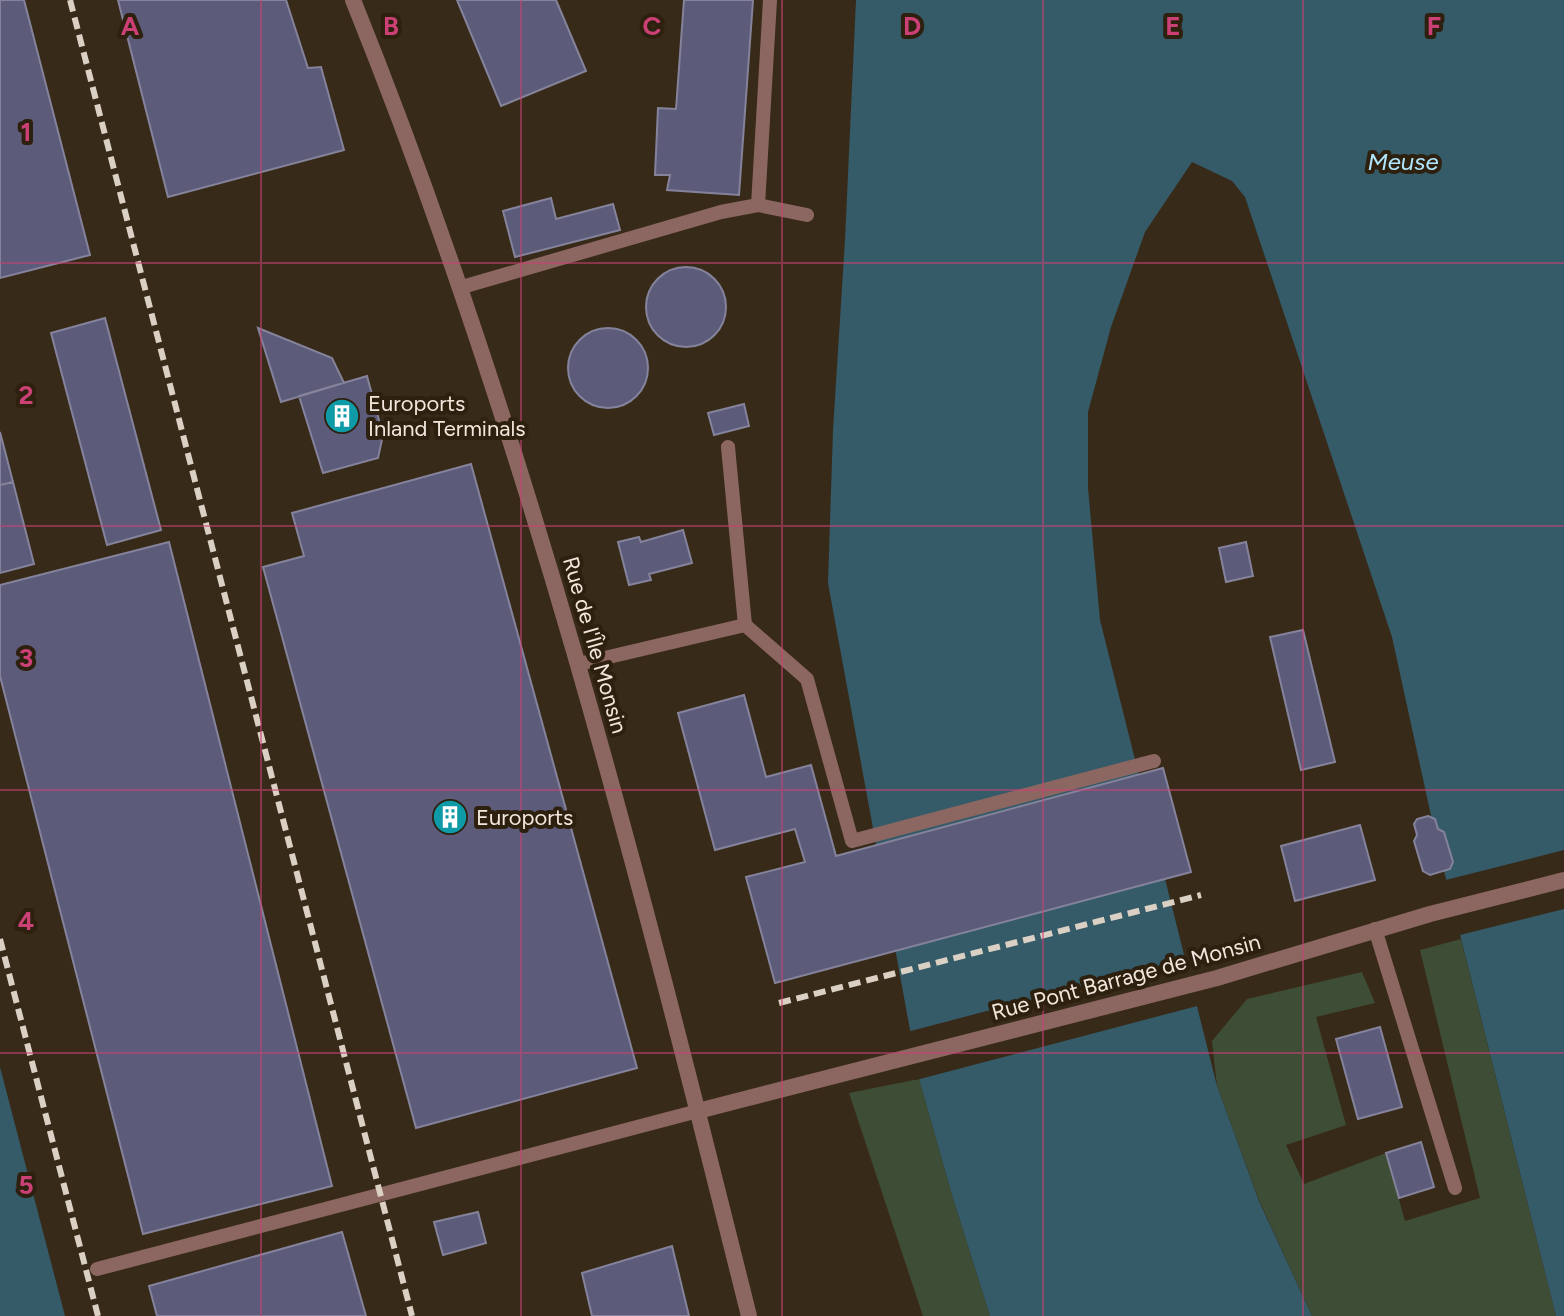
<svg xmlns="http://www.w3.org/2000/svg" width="1564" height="1316" font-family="Figtree,sans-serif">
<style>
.green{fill:#3e4d35}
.water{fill:#355a68}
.pier{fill:#382a18}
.building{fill:#5c5b79;stroke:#84839b;stroke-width:2}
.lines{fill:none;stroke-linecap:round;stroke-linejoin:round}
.service{stroke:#8c6761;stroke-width:14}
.tertiary{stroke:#8c6761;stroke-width:16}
.rail{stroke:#dbd0c4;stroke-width:6;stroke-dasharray:12 6;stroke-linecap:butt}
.grid{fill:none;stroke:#cb4175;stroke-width:2;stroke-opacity:0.55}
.labels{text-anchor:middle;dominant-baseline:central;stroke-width:8;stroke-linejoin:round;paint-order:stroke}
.poi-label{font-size:22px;fill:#f1e7dc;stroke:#2e200f;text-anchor:start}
.street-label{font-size:22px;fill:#f1e7dc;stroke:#2e200f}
.water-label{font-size:24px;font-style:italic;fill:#b1e7fd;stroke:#2e200f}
.grid-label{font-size:26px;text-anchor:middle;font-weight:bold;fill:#cb4175;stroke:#2e200f;stroke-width:8;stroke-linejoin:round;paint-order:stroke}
</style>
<rect width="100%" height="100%" fill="#382a18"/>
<!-- green -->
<path class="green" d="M1461,939L1556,1316H1312L1259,1200L1217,1086L1212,1041L1247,999L1362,972L1375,1003L1316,1017L1346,1125L1286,1145L1304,1184L1386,1153L1405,1221L1480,1198L1420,950Z
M919,1079L952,1195L990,1316H923L849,1093Z"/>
<!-- water -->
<path class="water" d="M856,0H1564V1316H1556L1437,843L1392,637L1245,197L1232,181L1192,162L1145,232L1111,327L1088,412V488L1100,620L1217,1086L1259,1201L1312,1316H990L952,1195L919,1079L828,583L833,430L845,240Z
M0,1067L65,1316H0Z"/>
<!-- pier -->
<path class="pier" d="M1564,850V909L1456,936L1442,881Z
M1189,958L1201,1005L916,1080L907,1032Z"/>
<!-- building -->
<path class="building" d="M0,0H24L90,255L0,278Z
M118,0H286L308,68L321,67L344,150L168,197Z
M457,0H556L586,71L501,106Z
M684,0H753L739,195L667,190L670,175H655L658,108L676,109Z
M551,198L556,219L613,204L620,230L515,257L503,211Z
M646 307a40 40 0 1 1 80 0a40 40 0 1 1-80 0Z
M105,318L161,530L107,545L51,333Z
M258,328L332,358L344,383L281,402Z
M568 368a40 40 0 1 1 80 0a40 40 0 1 1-80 0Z
M367,376L383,435L378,458L323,473L299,396Z
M744,404L749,426L714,435L708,413Z
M0,432L13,482L0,485Z
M471,464L637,1068L416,1128L263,567L304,556L292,513Z
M13,482L34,564L0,573V485Z
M683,530L692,563L649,574L651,580L629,585L618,542L639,537L641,542Z
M169,542L332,1186L143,1234L0,676V585Z
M1246,542L1253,576L1226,582L1219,548Z
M1303,630L1335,762L1301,770L1270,637Z
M744,695L766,777L811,765L836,856L1163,768L1191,872L775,983L746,877L805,862L795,829L715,850L678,713Z
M1428,816L1435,819L1438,829L1444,832L1453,862L1450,869L1430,875L1423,871L1414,841L1417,835L1414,824L1417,819Z
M1360,825L1375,880L1295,901L1281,846Z
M1380,1027L1402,1107L1358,1119L1336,1039Z
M1421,1142L1434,1187L1399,1198L1386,1153Z
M478,1212L486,1243L443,1255L434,1222Z
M342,1232L366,1316H157L149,1286Z
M672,1246L689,1316H592L582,1273Z"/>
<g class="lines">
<!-- service -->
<path class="service" d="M758,205L807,215
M462,287L721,212L758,205L770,0
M745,625L807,679L852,841L1154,761
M579,664L745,625L728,447
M1375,929L1455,1188
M97,1269L698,1111"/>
<!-- tertiary -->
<path class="tertiary" d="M353,0C525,426 638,871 749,1316
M698,1111L1217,978L1430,914L1564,880"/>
<!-- rail -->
<path class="rail" d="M70,0L412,1316
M0,939L98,1316
M779,1003L1201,895"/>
</g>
<!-- grid -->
<path class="grid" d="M261,0V1316M521,0V1316M782,0V1316M1043,0V1316M1303,0V1316M0,263H1564M0,526H1564M0,790H1564M0,1053H1564"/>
<!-- icons -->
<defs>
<g id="building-disc" transform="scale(1.8)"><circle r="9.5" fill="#0f9aa8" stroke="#2e200f"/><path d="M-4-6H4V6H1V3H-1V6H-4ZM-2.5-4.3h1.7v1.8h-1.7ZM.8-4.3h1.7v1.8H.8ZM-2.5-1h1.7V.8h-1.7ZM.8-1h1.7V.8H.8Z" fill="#fff"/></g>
</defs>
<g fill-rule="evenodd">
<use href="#building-disc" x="342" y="416"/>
<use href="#building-disc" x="450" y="817"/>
</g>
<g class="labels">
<!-- poi labels -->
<g class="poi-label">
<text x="368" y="403">Euroports<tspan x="368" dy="25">Inland Terminals</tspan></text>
<text x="476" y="817">Euroports</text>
</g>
<!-- street labels -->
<g class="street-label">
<text transform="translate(595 645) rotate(74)">Rue de l'Île Monsin</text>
<text transform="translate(1126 977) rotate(-15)">Rue Pont Barrage de Monsin</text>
</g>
<!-- water labels -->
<g class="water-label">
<text x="1403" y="161">Meuse</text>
</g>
</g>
<g class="grid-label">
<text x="130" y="35">A</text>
<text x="391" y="35">B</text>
<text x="652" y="35">C</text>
<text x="912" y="35">D</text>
<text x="1173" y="35">E</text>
<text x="1434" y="35">F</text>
<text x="26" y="141">1</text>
<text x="26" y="404">2</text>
<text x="26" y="667">3</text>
<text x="26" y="930">4</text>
<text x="26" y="1194">5</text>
</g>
</svg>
